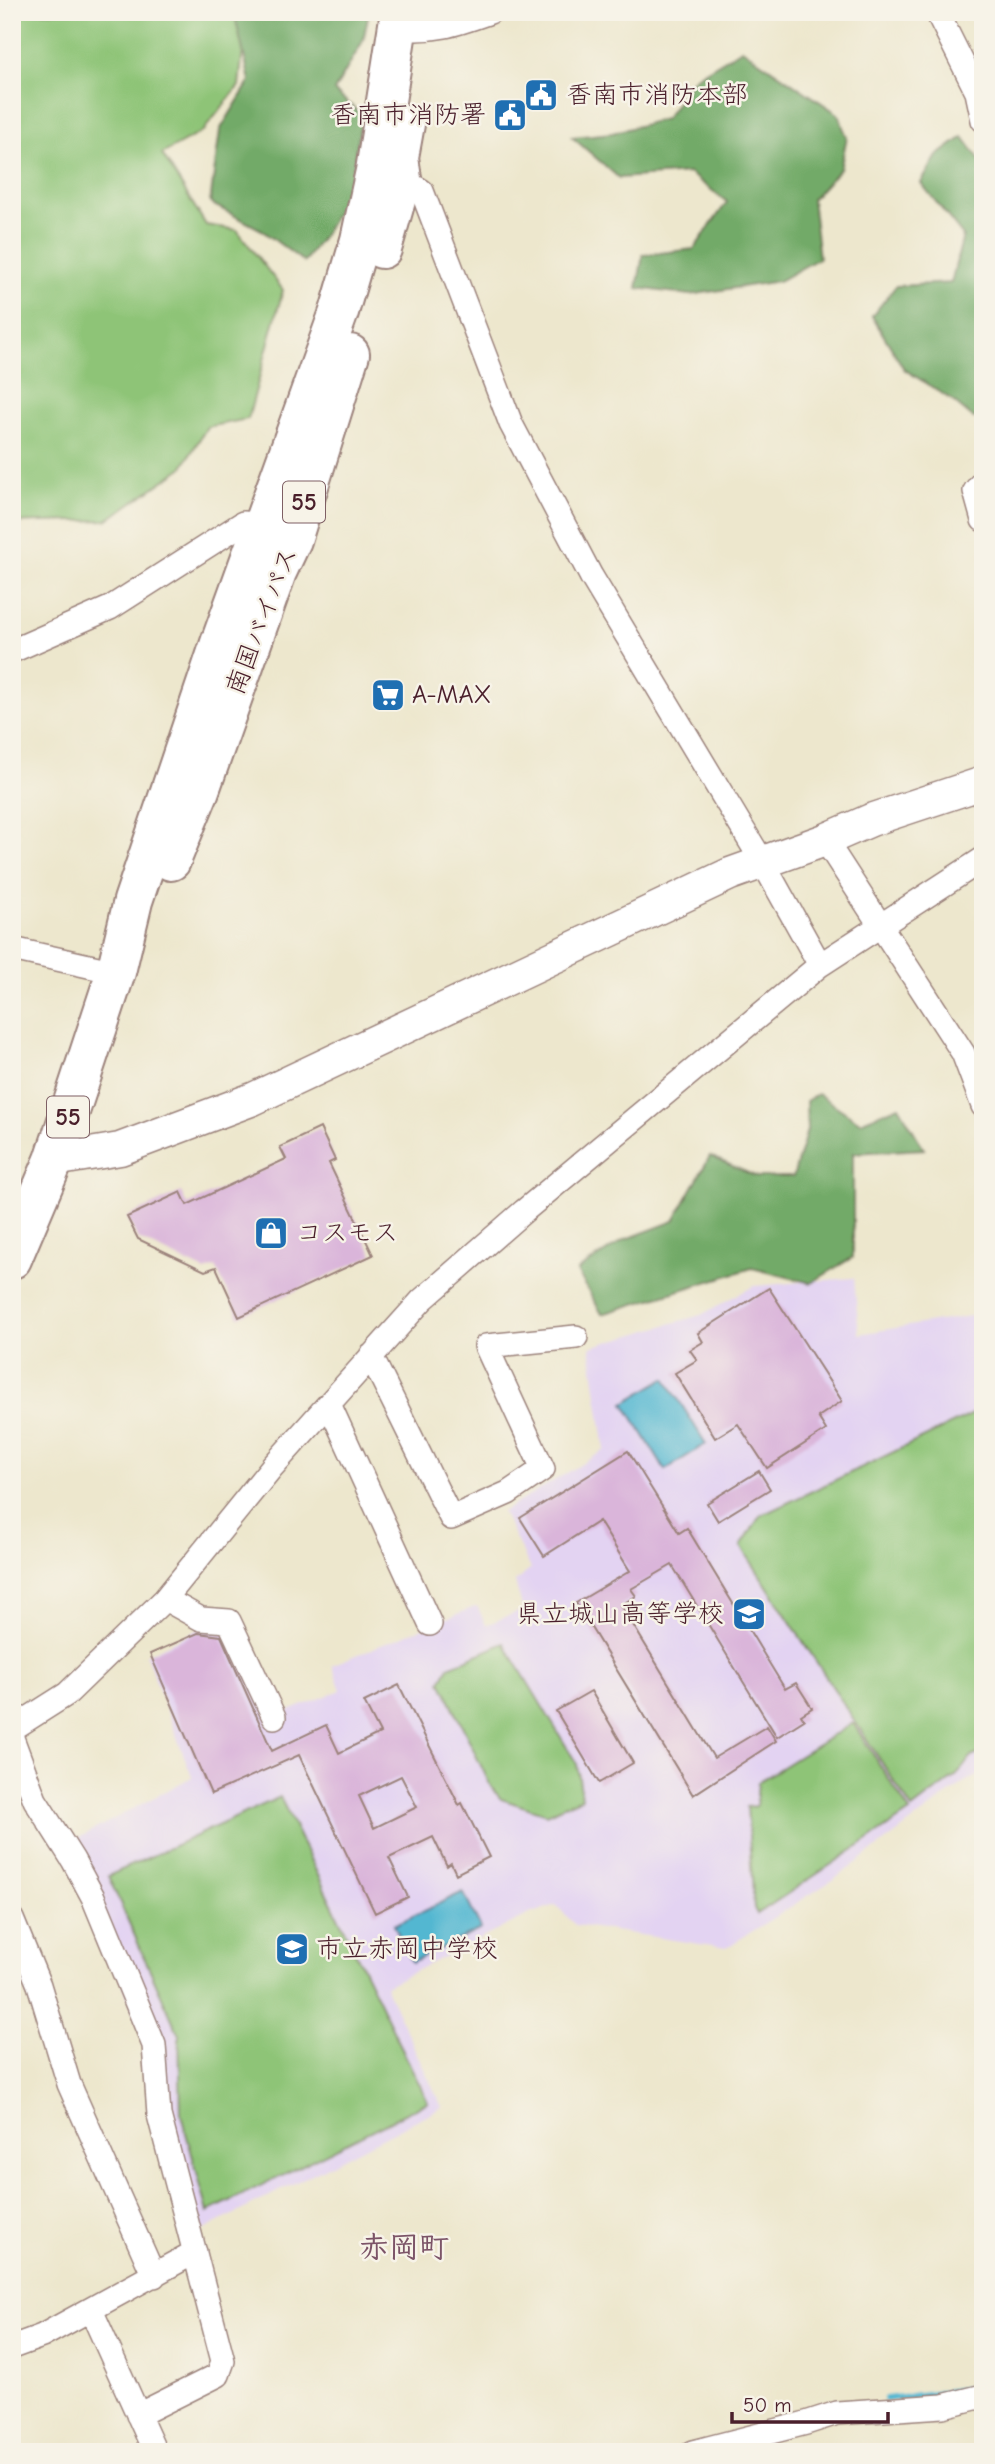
<svg xmlns="http://www.w3.org/2000/svg" width="995" height="2464" font-family="'Comic Neue','Klee One',sans-serif">
<style>
.built{fill:#e3d3f2}
.green{fill:#8ec477;stroke:#6c7251;stroke-width:2}
.forest{fill:#72aa68;stroke:#5e644a;stroke-width:2}
.water{fill:#53b7d1;stroke:#4e6b7e;stroke-width:2}
.lines{fill:none;stroke-linecap:round;stroke-linejoin:round}
.stream{stroke:#53b7d1;stroke-width:6}
.building{fill:#dab5da;fill-rule:evenodd}
.street-casing{stroke:#9c837c;stroke-width:26}
.secondary-casing{stroke:#9c837c;stroke-width:35}
.highway-casing{stroke:#9c837c;stroke-width:42}
.street{stroke:#fff;stroke-width:23}
.secondary{stroke:#fff;stroke-width:32}
.highway{stroke:#fff;stroke-width:38}
.labels{text-anchor:middle;dominant-baseline:central;stroke-width:5;stroke-linejoin:round;paint-order:stroke}
.shield{fill:#f7f3e8;stroke:#7e5f64;stroke-width:2}
.shield-label{font-size:24px;font-weight:bold;fill:#4a1f2b}
.poi-label{font-size:26px;fill:#4a1f2b;stroke:#f7f3e8;text-anchor:start}
.street-label{font-size:26px;fill:#4a1f2b;stroke:#f7f3e8}
.quarter-label{font-size:30px;font-weight:bold;fill:#7c5468;stroke:#f7f3e8}
</style>
<rect width="100%" height="100%" fill="#f7f3e8"/>
<filter id="ink" filterUnits="userSpaceOnUse"><feTurbulence type="fractalNoise" baseFrequency=".0143" numOctaves="2"/><feDisplacementMap in="SourceGraphic" scale="14" xChannelSelector="R" yChannelSelector="G"/><feConvolveMatrix kernelMatrix="1 2 1 2 8 2 1 2 1" color-interpolation-filters="sRGB"/></filter>
<filter id="wash" filterUnits="userSpaceOnUse"><feTurbulence type="fractalNoise" baseFrequency=".00686" numOctaves="4" result="noise"/><feDisplacementMap in="SourceGraphic" scale="28" xChannelSelector="R" yChannelSelector="G"/><feGaussianBlur stdDeviation="1.57" result="paint"/><feColorMatrix in="noise" values="0 0 0 0 0 0 0 0 0 0 0 0 0 0 0 0 0 1.4 0 .05"/><feComposite in="paint" operator="in"/></filter>
<g filter="url(#wash)">
<rect width="100%" height="100%" fill="#ede7cd"/>
<!-- built -->
<path class="built" d="M854,1278L859,1334L983,1314V1774L968,1780L839,1876L726,1948L575,1925L556,1905L532,1913L385,1986L442,2107L196,2234L167,2100L69,1843L192,1777L146,1655L199,1629L227,1633L274,1717L341,1690L332,1665L477,1606L486,1625L523,1610L515,1582L531,1569L502,1512L605,1450L590,1347L701,1315L754,1286Z"/>
<!-- green -->
<path class="green" d="M12,12H247L239,86L203,131L162,154L206,225L237,230L283,290L248,419L207,427L182,468L107,520L12,523Z
M983,1409V1752L971,1757L957,1775L912,1809L741,1546L760,1516Z
M504,1643L577,1764L582,1798L546,1814L501,1799L491,1787L441,1681L449,1667Z
M853,1723L910,1812L757,1914L754,1908L747,1807L756,1806L758,1782Z
M280,1797L428,2102L208,2212L181,2115L179,2035L108,1876Z"/>
<!-- forest -->
<path class="forest" d="M234,12H369L363,41L334,91L362,115L350,189L324,234L304,262L260,229L210,203L220,130L250,81Z
M742,49L838,114L847,137L840,169L812,199L819,258L779,281L690,295L637,288L643,255L694,249L727,202L689,173L619,178L572,137L612,133L665,119L694,78Z
M963,137L983,164V417L973,418L949,398L904,369L872,316L896,286L951,283L963,236L921,183L937,156Z
M818,1094L860,1122L899,1106L924,1149L853,1153V1257L811,1283L752,1268L602,1314L577,1271L624,1240L674,1221L710,1156L757,1177H793L807,1130L806,1101Z"/>
<!-- water -->
<path class="water" d="M665,1378L706,1444L665,1470L624,1403Z
M463,1892L481,1929L412,1962L394,1925Z"/>
<g class="lines">
<!-- stream -->
<path class="stream" d="M886,2399L969,2389"/>
</g>
<g id="blocks">
<!-- building -->
<path class="building" d="M320,1128L335,1160L329,1163L373,1255L239,1317L216,1267L205,1271L138,1239L127,1217L181,1192L187,1205L286,1159L280,1147Z
M769,1288L842,1401L818,1417L826,1430L767,1468L738,1424L715,1438L675,1373L697,1360L690,1350L703,1342L698,1333Z
M628,1451L679,1533L687,1528L785,1689L796,1683L812,1708L801,1715L804,1720L777,1737L672,1565L631,1589L636,1596L621,1605L714,1758L767,1726L776,1741L693,1795L576,1603L630,1571L599,1521L544,1556L520,1518Z
M759,1471L770,1489L718,1521L707,1503Z
M198,1633L221,1636L272,1751L326,1725L339,1753L380,1733L364,1702L399,1685L459,1805L462,1803L489,1857L456,1874L451,1863L447,1866L433,1837L389,1858L408,1897L375,1913L299,1755L211,1794L150,1654ZM401,1776L417,1807L374,1828L359,1796Z
M591,1691L633,1763L599,1783L556,1711Z"/>
</g>
</g>
<g filter="url(#ink)">
<use href="#blocks" fill-opacity="0" stroke="#9c837c" stroke-width="2"/>
<g class="lines">
<!-- street casing -->
<g class="street-casing">
<path id="street" d="M937,12L977,92L983,120
M398,28C435,32 456,24 490,12
M391,176L402,179L422,191L511,424L591,576L762,861L820,965
M983,481L975,491L983,520
M12,651L110,608L243,523L262,524L271,529
M825,840L963,1053L983,1106
M12,949L116,972
M371,1356L451,1518L508,1493L543,1469L486,1346L576,1337
M329,1404L430,1624
M165,1599L201,1619L229,1621L274,1717
M12,1729L67,1694L165,1599L272,1467L422,1300L524,1211L820,965L983,859
M12,1738L35,1800L73,1860L93,1897L154,2045L159,2115L223,2361L218,2375L138,2415
M12,1919L39,1985L69,2084L154,2276
M91,2310L155,2452
M12,2347L42,2336L195,2252
M693,2452L806,2423L837,2413L943,2406L983,2396"/>
</g>
<!-- secondary casing -->
<g class="secondary-casing">
<path id="secondary" d="M54,1160L120,1149L253,1099L730,874L825,840L871,820L983,783"/>
</g>
<!-- highway casing -->
<g class="highway-casing">
<path id="highway" d="M382,249L402,179L399,157L405,124
M171,861L200,790L277,572L292,540L350,354
M12,1259L54,1160L116,972L133,901L220,643L339,312L360,240L375,171L400,12"/>
</g>
<!-- street -->
<use href="#street" class="street"/>
<!-- secondary -->
<use href="#secondary" class="secondary"/>
<!-- highway -->
<use href="#highway" class="highway"/>
</g>
</g>
<!-- icons -->
<defs>
<g id="civic-square" transform="scale(1.75)"><rect x="-9" y="-9" width="18" height="18" rx="4" fill="#1f6fb2" stroke="#f7f3e8"/><path d="M-.6-6.5H3V-4.5H.6V-3L4-1V1h2V6H-6V1h2V-1L-.6-3ZM-1.2 2.5V6h2.4V2.5Z" fill="#fff"/></g>
<g id="supermarket-square" transform="scale(1.75)"><rect x="-9" y="-9" width="18" height="18" rx="4" fill="#1f6fb2" stroke="#f7f3e8"/><path d="M-6-5.5h2.5l.6 2H6L4.5 2H-2.5L-4.4-4H-6ZM-1.5 3.2a1.3 1.3 0 1 0 .1 0ZM3 3.2a1.3 1.3 0 1 0 .1 0Z" fill="#fff"/></g>
<g id="shop-square" transform="scale(1.75)"><rect x="-9" y="-9" width="18" height="18" rx="4" fill="#1f6fb2" stroke="#f7f3e8"/><path d="M-5-2.5h2.3a2.7 3.5 0 0 1 5.4 0H5L5.5 6h-11ZM-1.5-2.5h3a1.5 2.3 0 0 0-3 0Z" fill="#fff"/></g>
<g id="school-square" transform="scale(1.75)"><rect x="-9" y="-9" width="18" height="18" rx="4" fill="#1f6fb2" stroke="#f7f3e8"/><path d="M0-5L7-2L0 1L-7-2ZM-4 1L0 2.5L4 1V4Q0 6-4 4Z" fill="#fff"/></g>
</defs>
<g fill-rule="evenodd">
<use href="#civic-square" x="541" y="95"/>
<use href="#civic-square" x="510" y="115"/>
<use href="#supermarket-square" x="388" y="695"/>
<use href="#shop-square" x="271" y="1233"/>
<use href="#school-square" x="749" y="1614"/>
<use href="#school-square" x="292" y="1949"/>
</g>
<g class="labels">
<!-- shield labels -->
<g class="shield">
<rect x="283" y="481.5" width="42" height="41" rx="5"/>
<rect x="47" y="1096.5" width="42" height="41" rx="5"/>
</g>
<g class="shield-label">
<text x="304" y="502">55</text>
<text x="68" y="1117">55</text>
</g>
<!-- poi labels -->
<g class="poi-label">
<text x="566" y="95">香南市消防本部</text>
<text x="486" y="115" text-anchor="end">香南市消防署</text>
<text x="412" y="695">A-MAX</text>
<text x="296" y="1233">コスモス</text>
<text x="724" y="1614" text-anchor="end">県立城山高等学校</text>
<text x="316" y="1949">市立赤岡中学校</text>
</g>
<!-- street labels -->
<g class="street-label">
<text transform="translate(262 621) rotate(-69)">南国バイパス</text>
</g>
<!-- quarter labels -->
<g class="quarter-label">
<text x="404" y="2247">赤岡町</text>
</g>
</g>
<!-- margin -->
<rect width="995" height="2464" fill="none" stroke="#f7f3e8" stroke-width="42"/>
<!-- scale -->
<path d="M732 2412v10h156v-10" fill="none" stroke="#4a1f2b" stroke-width="3.5"/>
<text x="743" y="2412" font-size="21" fill="#4a1f2b" stroke="#f7f3e8" stroke-width="5" paint-order="stroke">50 m</text>
</svg>
